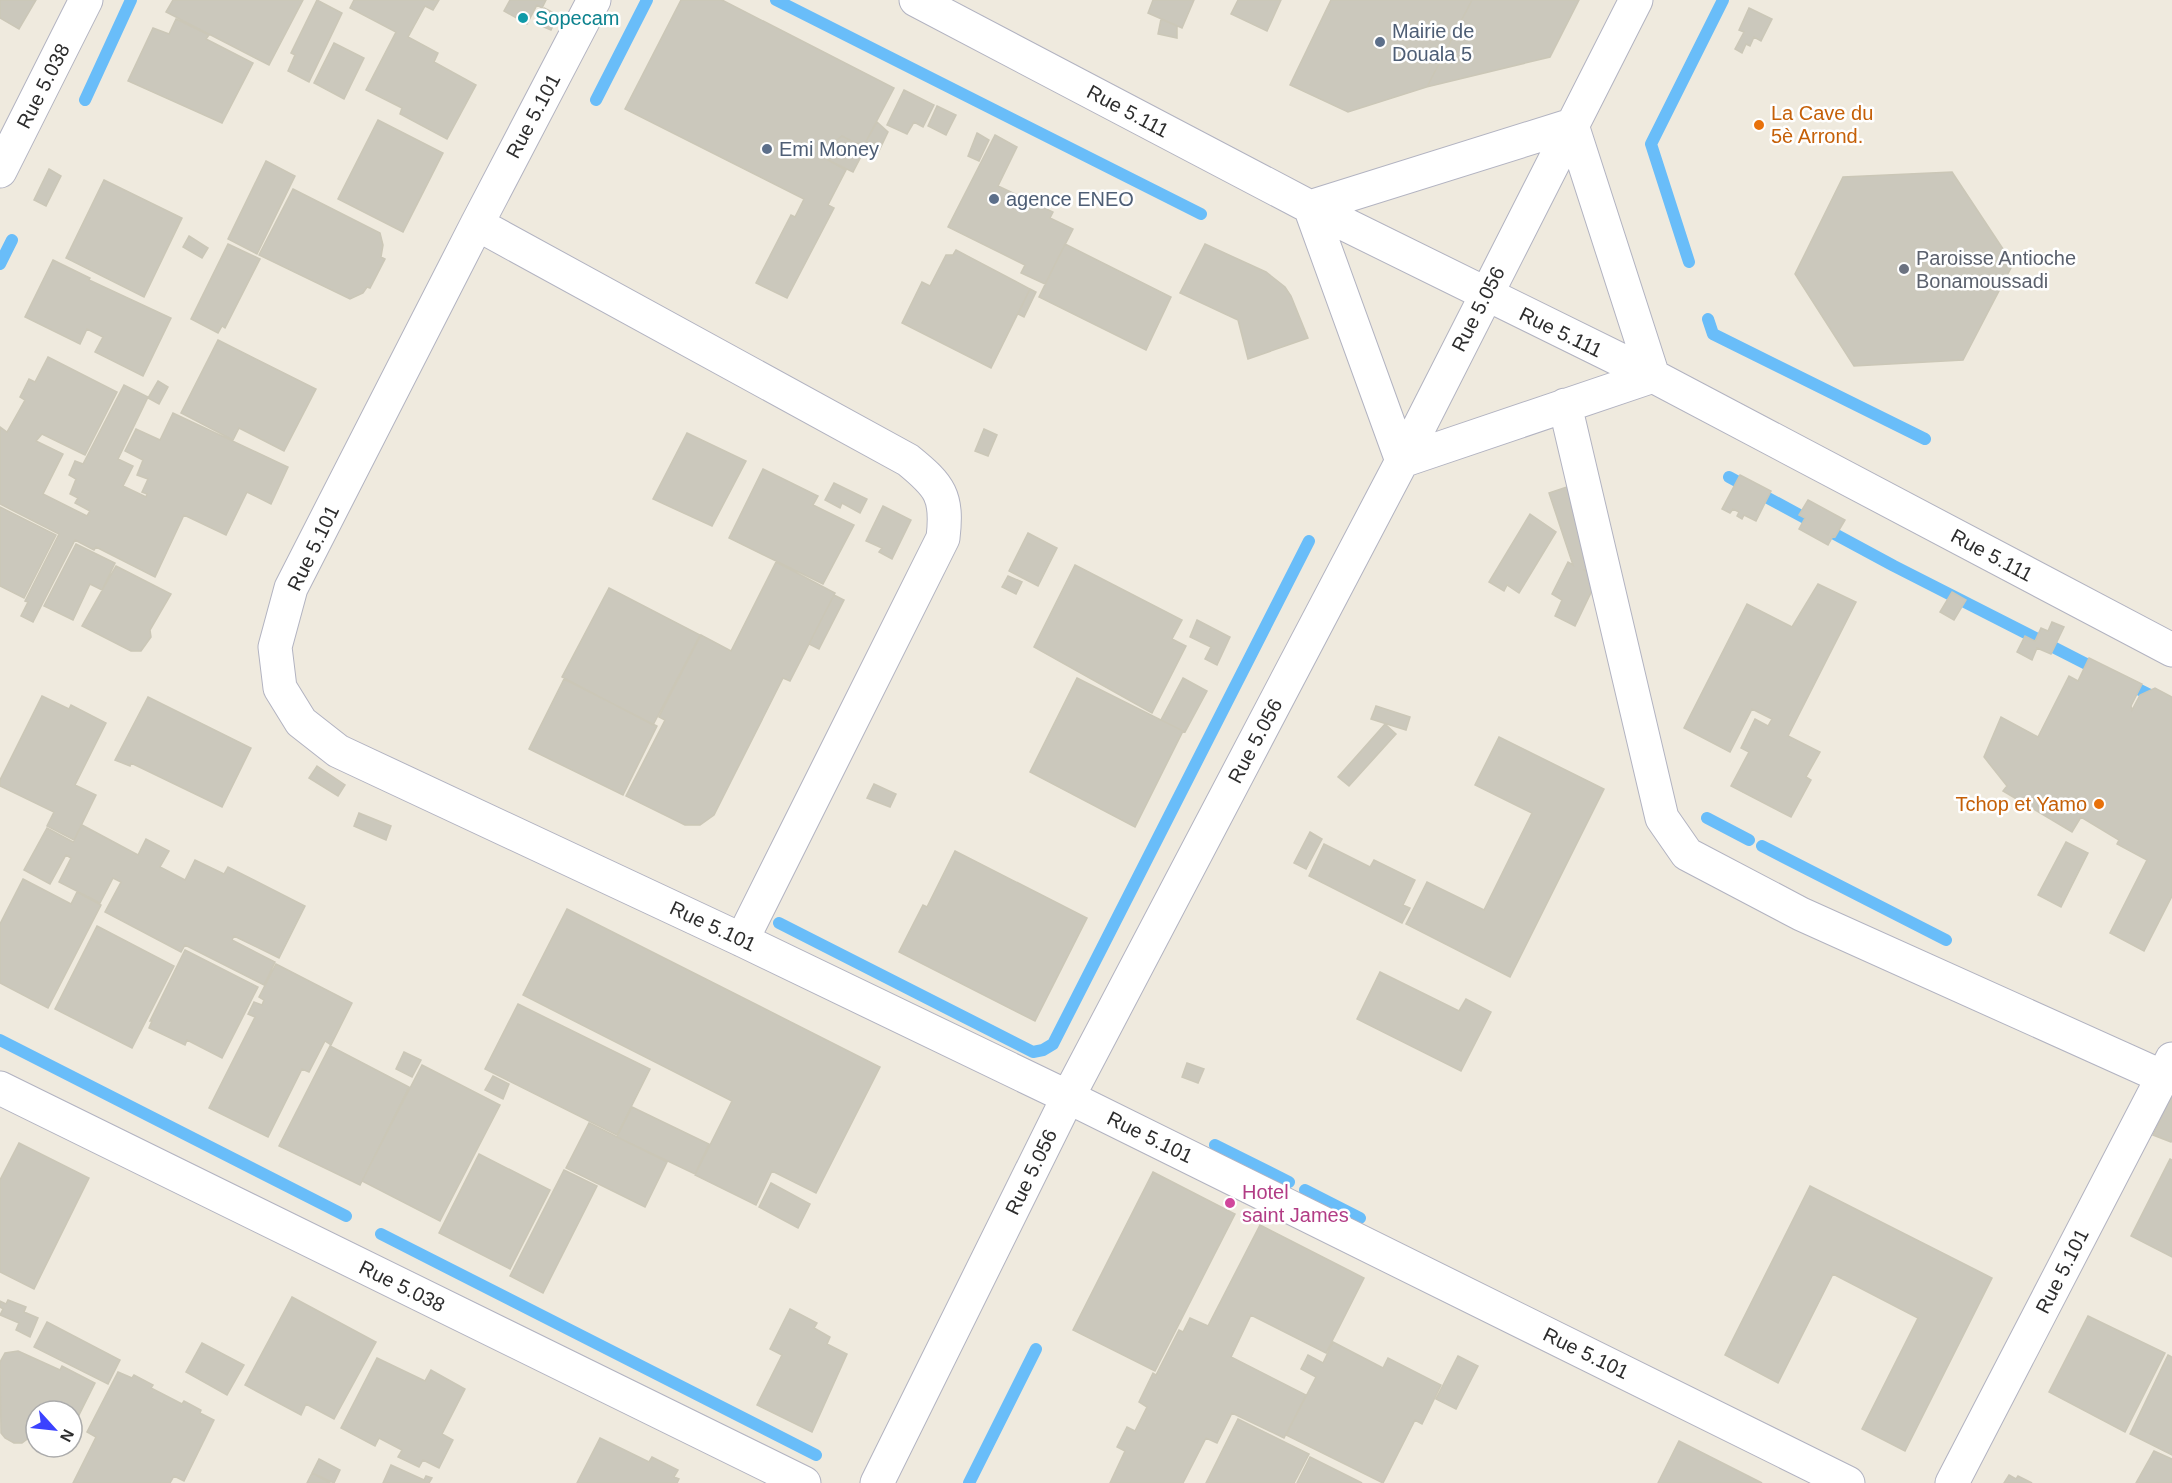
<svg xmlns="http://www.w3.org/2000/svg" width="2172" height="1483" font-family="Helvetica,sans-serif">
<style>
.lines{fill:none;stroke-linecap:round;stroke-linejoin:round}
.stream{stroke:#69bdf9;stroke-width:12}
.building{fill:#cbc8bc;stroke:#cbc7b7;stroke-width:1.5}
.minor-casing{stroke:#b2b3c1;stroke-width:35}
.minor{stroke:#fff;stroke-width:33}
.culture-dot{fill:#0f9aa8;stroke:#fff;stroke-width:2}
.service-dot{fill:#5c6f8a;stroke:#fff;stroke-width:2}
.food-dot{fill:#e8710a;stroke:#fff;stroke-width:2}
.worship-dot{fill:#6b7280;stroke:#fff;stroke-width:2}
.hotel-dot{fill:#d1479c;stroke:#fff;stroke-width:2}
.labels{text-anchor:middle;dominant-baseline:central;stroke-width:5;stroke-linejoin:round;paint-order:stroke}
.culture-label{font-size:20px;fill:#0d838f;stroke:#fff;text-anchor:start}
.service-label{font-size:20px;fill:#4e5e75;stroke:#fff;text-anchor:start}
.street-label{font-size:20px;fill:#2d2d2d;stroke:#fff}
.food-label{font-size:20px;fill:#c56008;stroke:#fff;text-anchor:start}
.worship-label{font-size:20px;fill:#5b616d;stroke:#fff;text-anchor:start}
.hotel-label{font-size:20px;fill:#b23c85;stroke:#fff;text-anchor:start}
</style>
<rect width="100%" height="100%" fill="#efeade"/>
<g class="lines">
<!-- stream -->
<path class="stream" d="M776,0L1201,214
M85,100L131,0
M596,100L647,0
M1689,262L1651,144L1723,0
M0,264L12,240
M1708,319L1713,334L1925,439
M1729,477L1894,566L2100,671
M2124,682L2172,706
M1707,818L1749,840
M1762,846L1946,940
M779,923L1033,1052L1043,1050L1053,1044L1309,541
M0,1040L346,1216
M1215,1145L1289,1182
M1305,1190L1360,1218
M381,1234L816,1455
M969,1483L1036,1349"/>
</g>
<!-- building -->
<path class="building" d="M0,0H36L19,29L0,18Z
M173,0H303L269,65L166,12Z
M317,0L342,13L309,82L288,71L295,55L291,53Z
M354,0H439L433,10L425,6L408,37L438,53L434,62L476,85L447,139L400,114L402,108L366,90L396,32L350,8Z
M510,0H546L542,8L537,5L527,24L504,11Z
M681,0H722L894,88L863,147L842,136L833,143L828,151V160L846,170L828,205L834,208L787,298L756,283L791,215L795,217L804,199L625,109Z
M1153,0H1194L1182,28L1148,13Z
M1238,0H1281L1267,31L1231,14Z
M1331,0H1472L1427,87L1348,112L1290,85Z
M1472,0H1579L1550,57L1427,87Z
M544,8L558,15L551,30L537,24Z
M1749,8L1772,19L1761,41L1754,37L1750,46L1746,44L1742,53L1735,49L1744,32L1739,30Z
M176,19L209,35L206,39L253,63L222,123L128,81L153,28L169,34Z
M1161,19L1177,26V38L1158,34Z
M334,43L364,58L344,99L314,83Z
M904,90L934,105L923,127L914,122L907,134L887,125Z
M937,106L956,115L946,135L928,126Z
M378,120L443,153L403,232L338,199Z
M877,122L888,132L878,153L866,147L853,172L828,160V151L833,143L842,136L863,147Z
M977,133L989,140L979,161L968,156Z
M995,135L1017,147L998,186L1053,212L1050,218L1073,229L1045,284L1021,273L1025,265L948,227Z
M266,161L295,176L257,254L228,239Z
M49,169L61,176L46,206L34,200Z
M1952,172L2013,264L1963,360L1854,366L1795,274L1843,177Z
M104,180L182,218L144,297L66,258Z
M293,189L380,233L383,245L381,257L385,259L370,288L367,287L363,293L350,299L259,255Z
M189,236L208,248L202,258L183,247Z
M228,244L260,259L225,328L222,326L218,333L191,319Z
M1065,244L1171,297L1146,350L1039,297Z
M1205,244L1266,272L1285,287L1291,296L1308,338L1248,359L1238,320L1180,293Z
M956,250L1030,289L991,368L902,323L922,282L930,286L946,255H953Z
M53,260L90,278L89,280L171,318L143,376L95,352L103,337L87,329L80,344L25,317Z
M1030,289L1036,292L1024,317L1018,314Z
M218,340L316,389L284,451L239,428L233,440L181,413Z
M48,357L117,392L85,455L42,434L36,441L63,454L43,494L87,516L90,511L75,503L78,498L70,494L76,479L69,475L75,461L83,464L124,385L148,397L118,459L133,466L123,486L146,497L147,494L142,492L148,479L137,475L143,460L125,451L136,429L160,440L173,413L288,467L271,504L247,492L226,535L184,515L155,577L96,547L94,550L75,540L33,622L21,616L28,602L25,601L59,534L0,504V427L7,432L25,400L20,397L29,379L35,382Z
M158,381L168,387L159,404L148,398Z
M984,429L997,435L988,456L975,451Z
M687,433L746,461L712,526L653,499Z
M763,469L818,496L813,505L854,525L823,584L729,538Z
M1740,475L1771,491L1756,521L1744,515L1742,519L1737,516L1739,512L1733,509L1730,513L1722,509Z
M834,483L867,499L860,513L842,503L840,508L825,500Z
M1570,486L1596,566L1584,570L1598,578L1575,626L1555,616L1562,600L1552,594L1568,562L1573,565L1549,493Z
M1808,500L1845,520L1835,537L1833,536L1828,545L1799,529L1805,518L1799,515Z
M883,506L911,520L892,559L879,552L882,548L866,541Z
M0,507L56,535L24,598L0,586Z
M1530,514L1556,532L1519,593L1507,585L1504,591L1489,582Z
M1028,533L1057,548L1038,586L1009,571Z
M76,544L115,563L102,590L90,584L73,620L44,606Z
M776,562L835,593L790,681L783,678L714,815L700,825H685L626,796L665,720L659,717L701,635L731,651Z
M1075,565L1182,620L1172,639L1186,646L1152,713L1034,647Z
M116,566L171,594L150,630L151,637L141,651H131L82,626Z
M1008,576L1022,582L1016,594L1002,587Z
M1818,584L1856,602L1788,736L1820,752L1806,777L1811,780L1791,817L1731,786L1749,752L1741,748L1755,719L1768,726L1772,719L1752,709L1730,752L1684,728L1747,604L1792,627Z
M609,588L700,635L653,725L562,677Z
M1952,592L1966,600L1954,620L1940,612Z
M834,595L844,600L819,649L809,644Z
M1197,620L1230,637L1217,665L1205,659L1211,647L1190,637Z
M2052,622L2064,627L2051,654L2037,648L2032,660L2017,652L2025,636L2035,641L2041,628L2048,631Z
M2089,658L2142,684L2131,706L2132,710L2140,695L2155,688L2172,697V896L2144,951L2110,933L2147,860L2117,844L2119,840L2081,817L2072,832L2003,791L2007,786L1984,757L2001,717L2038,737L2069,676L2078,681Z
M1077,678L1183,731L1135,827L1030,772Z
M1183,678L1207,691L1185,732L1161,720Z
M564,679L657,726L623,795L529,749Z
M42,696L69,709L71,705L106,723L75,785L96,795L74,840L47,826L54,812L0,786V780Z
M148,697L251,748L222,807L131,763L130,766L115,760Z
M1376,706L1410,717L1406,730L1371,719Z
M1385,724L1396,734L1349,786L1338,777Z
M1499,737L1604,789L1510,977L1406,924L1427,882L1484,910L1532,813L1475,785Z
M317,766L345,785L338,796L309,778Z
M874,784L896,794L890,807L867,798Z
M359,813L391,826L386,840L354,826Z
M82,825L138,855L146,839L169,851L160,867L185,880L195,860L224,874L228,867L305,906L279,958L234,936L232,940L275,962L264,985L185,945L181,952L105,912L121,882L113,878L100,903L59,882L71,858L66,855L50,884L24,870L47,828L73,842Z
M1310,832L1322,839L1306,869L1294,863Z
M2066,842L2088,853L2061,907L2038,895Z
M1324,844L1370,867L1374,860L1415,880L1403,905L1410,908L1402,923L1309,876Z
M955,851L1087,918L1035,1021L899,952L923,905L927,907Z
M23,879L71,904L77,892L101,905L48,1008L0,983V924Z
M567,909L880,1067L816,1193L772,1171L756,1205L695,1175L732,1101L523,995Z
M97,926L174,966L132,1048L55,1009Z
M185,950L258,987L222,1058L187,1040L185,1045L149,1028L152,1021H150Z
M276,964L352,1003L331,1045L325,1041L309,1072L302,1069L268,1137L209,1108L255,1017L248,1014L254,1002L262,1005L264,1000L259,997Z
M1380,972L1459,1011L1466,999L1491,1012L1461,1071L1357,1019Z
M518,1004L650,1069L617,1135L485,1069Z
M330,1046L409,1087L360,1185L279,1146Z
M404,1052L421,1060L412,1077L396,1069Z
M1187,1063L1204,1069L1198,1083L1182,1077Z
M422,1065L500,1105L440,1221L362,1181Z
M493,1076L509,1084L503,1099L485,1090Z
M2172,1094V1140L2171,1142L2153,1135Z
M632,1107L709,1144L695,1174L617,1137Z
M589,1123L667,1162L645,1207L566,1168Z
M19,1143L89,1178L34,1289L0,1272V1180Z
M479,1154L550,1190L510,1269L439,1233Z
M2170,1159L2172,1160V1257L2131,1236Z
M564,1170L597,1186L543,1293L510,1276Z
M1153,1172L1235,1214L1155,1371L1073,1330Z
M771,1183L810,1204L798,1228L759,1207Z
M1810,1186L1992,1278L1905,1451L1862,1429L1918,1318L1833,1274L1778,1383L1725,1355Z
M1260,1225L1364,1278L1326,1353L1251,1315L1231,1357L1306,1395L1284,1438L1232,1413L1217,1443L1206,1438L1183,1483H1110L1125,1451L1117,1447L1127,1427L1135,1431L1147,1407L1139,1402L1153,1373L1156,1375L1179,1330L1183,1332L1190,1318L1208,1326Z
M292,1297L376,1342L334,1419L306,1404L301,1415L245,1385Z
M8,1300L26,1307L24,1312L38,1318L30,1337L16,1330L19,1323L0,1315L3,1309L0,1307V1301L6,1304Z
M790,1309L817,1323L814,1328L830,1337L827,1344L847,1354L812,1432L757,1405L782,1355L770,1349Z
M2088,1316L2165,1353L2125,1432L2049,1392Z
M47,1322L120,1360L108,1384L34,1347Z
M1333,1342L1383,1368L1388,1358L1441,1385L1422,1424L1415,1420L1383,1483L1286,1435L1316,1377L1301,1369L1308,1355L1323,1363Z
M202,1343L244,1365L227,1395L186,1372Z
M18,1351L60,1370L62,1366L95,1383L72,1429V1411H36V1440L30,1437L22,1443H14L5,1438L1,1433L0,1362L5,1353Z
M2168,1355L2172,1357V1455L2130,1434Z
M1458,1356L1478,1366L1456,1409L1436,1399Z
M377,1358L425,1381L431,1370L465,1389L442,1434L453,1440L439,1468L423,1460L419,1467L398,1457L402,1450L379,1438L375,1446L341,1428Z
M118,1372L132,1378L134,1375L153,1385L151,1388L182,1404L184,1401L201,1410L200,1413L214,1420L184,1481L174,1476L170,1483H73L96,1437L87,1432Z
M1238,1419L1309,1454L1294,1483H1206Z
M600,1438L649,1462L652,1457L678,1470L674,1477L679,1479L677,1483H577Z
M1679,1441L1762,1483H1658Z
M2154,1451L2172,1459V1483H2136Z
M1310,1457L1362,1483H1297Z
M319,1459L340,1470L334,1483L312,1473Z
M391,1465L424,1480L426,1476L432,1478L429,1483H383Z
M312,1473L330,1483H307Z
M2009,1475L2016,1479L2018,1476L2032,1483H2004Z"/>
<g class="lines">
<!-- minor casing -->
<g class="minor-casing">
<path id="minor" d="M594,0L477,224L291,588L275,647L280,688L301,722L338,751L742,940L1068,1097L1848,1483
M916,0L1310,207L1653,376L2172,650
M1572,125L1653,376L1402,461L1310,207Z
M0,171L86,0
M477,224L908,460C940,486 948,496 943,538L742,940
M1565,405L1662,818L1687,854L1801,914L2163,1077
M0,1088L804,1483
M877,1483L1068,1097L1402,461L1636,0
M1952,1483L2172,1059"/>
</g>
<!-- minor -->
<use href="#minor" class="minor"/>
</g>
<!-- markers -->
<circle class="culture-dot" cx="523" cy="18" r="6"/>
<g class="service-dot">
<circle cx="1380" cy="42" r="6"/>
<circle cx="767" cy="149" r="6"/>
<circle cx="994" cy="199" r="6"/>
</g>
<g class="food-dot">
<circle cx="1759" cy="125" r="6"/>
<circle cx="2099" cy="804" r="6"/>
</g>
<circle class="worship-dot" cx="1904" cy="269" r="6"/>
<circle class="hotel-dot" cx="1230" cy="1203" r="6"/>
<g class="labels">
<!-- culture labels -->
<g class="culture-label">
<text x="535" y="18">Sopecam</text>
</g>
<!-- service labels -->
<g class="service-label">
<text x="1392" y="31">Mairie de<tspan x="1392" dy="23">Douala 5</tspan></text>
<text x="779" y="149">Emi Money</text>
<text x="1006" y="199">agence ENEO</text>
</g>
<!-- street labels -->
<g class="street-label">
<text transform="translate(43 86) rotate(-63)">Rue 5.038</text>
<text transform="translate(1128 111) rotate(28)">Rue 5.111</text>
<text transform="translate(533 116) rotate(-62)">Rue 5.101</text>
<text transform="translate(1478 309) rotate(-63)">Rue 5.056</text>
<text transform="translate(1561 332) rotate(26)">Rue 5.111</text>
<text transform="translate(313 548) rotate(-64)">Rue 5.101</text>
<text transform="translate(1992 555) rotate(28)">Rue 5.111</text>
<text transform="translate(1255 741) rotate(-62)">Rue 5.056</text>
<text transform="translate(713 926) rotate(25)">Rue 5.101</text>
<text transform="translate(1150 1137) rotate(26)">Rue 5.101</text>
<text transform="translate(1031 1172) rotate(-64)">Rue 5.056</text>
<text transform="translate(2062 1271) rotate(-63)">Rue 5.101</text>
<text transform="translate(402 1286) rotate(26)">Rue 5.038</text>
<text transform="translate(1586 1353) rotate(26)">Rue 5.101</text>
</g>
<!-- food labels -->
<g class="food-label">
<text x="1771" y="113">La Cave du<tspan x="1771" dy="23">5è Arrond.</tspan></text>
<text x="2087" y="804" text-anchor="end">Tchop et Yamo</text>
</g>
<!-- worship labels -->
<g class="worship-label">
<text x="1916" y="258">Paroisse Antioche<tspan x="1916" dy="23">Bonamoussadi</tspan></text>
</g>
<!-- hotel labels -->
<g class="hotel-label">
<text x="1242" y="1192">Hotel<tspan x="1242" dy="23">saint James</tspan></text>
</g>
</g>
<!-- north arrow -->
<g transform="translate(54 1429) rotate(117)"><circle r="28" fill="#ffffff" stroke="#ababab" stroke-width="1.5"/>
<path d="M0-4.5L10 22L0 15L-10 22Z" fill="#3b42ff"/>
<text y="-9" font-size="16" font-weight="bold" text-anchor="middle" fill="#2d2d2d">N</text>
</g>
</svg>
